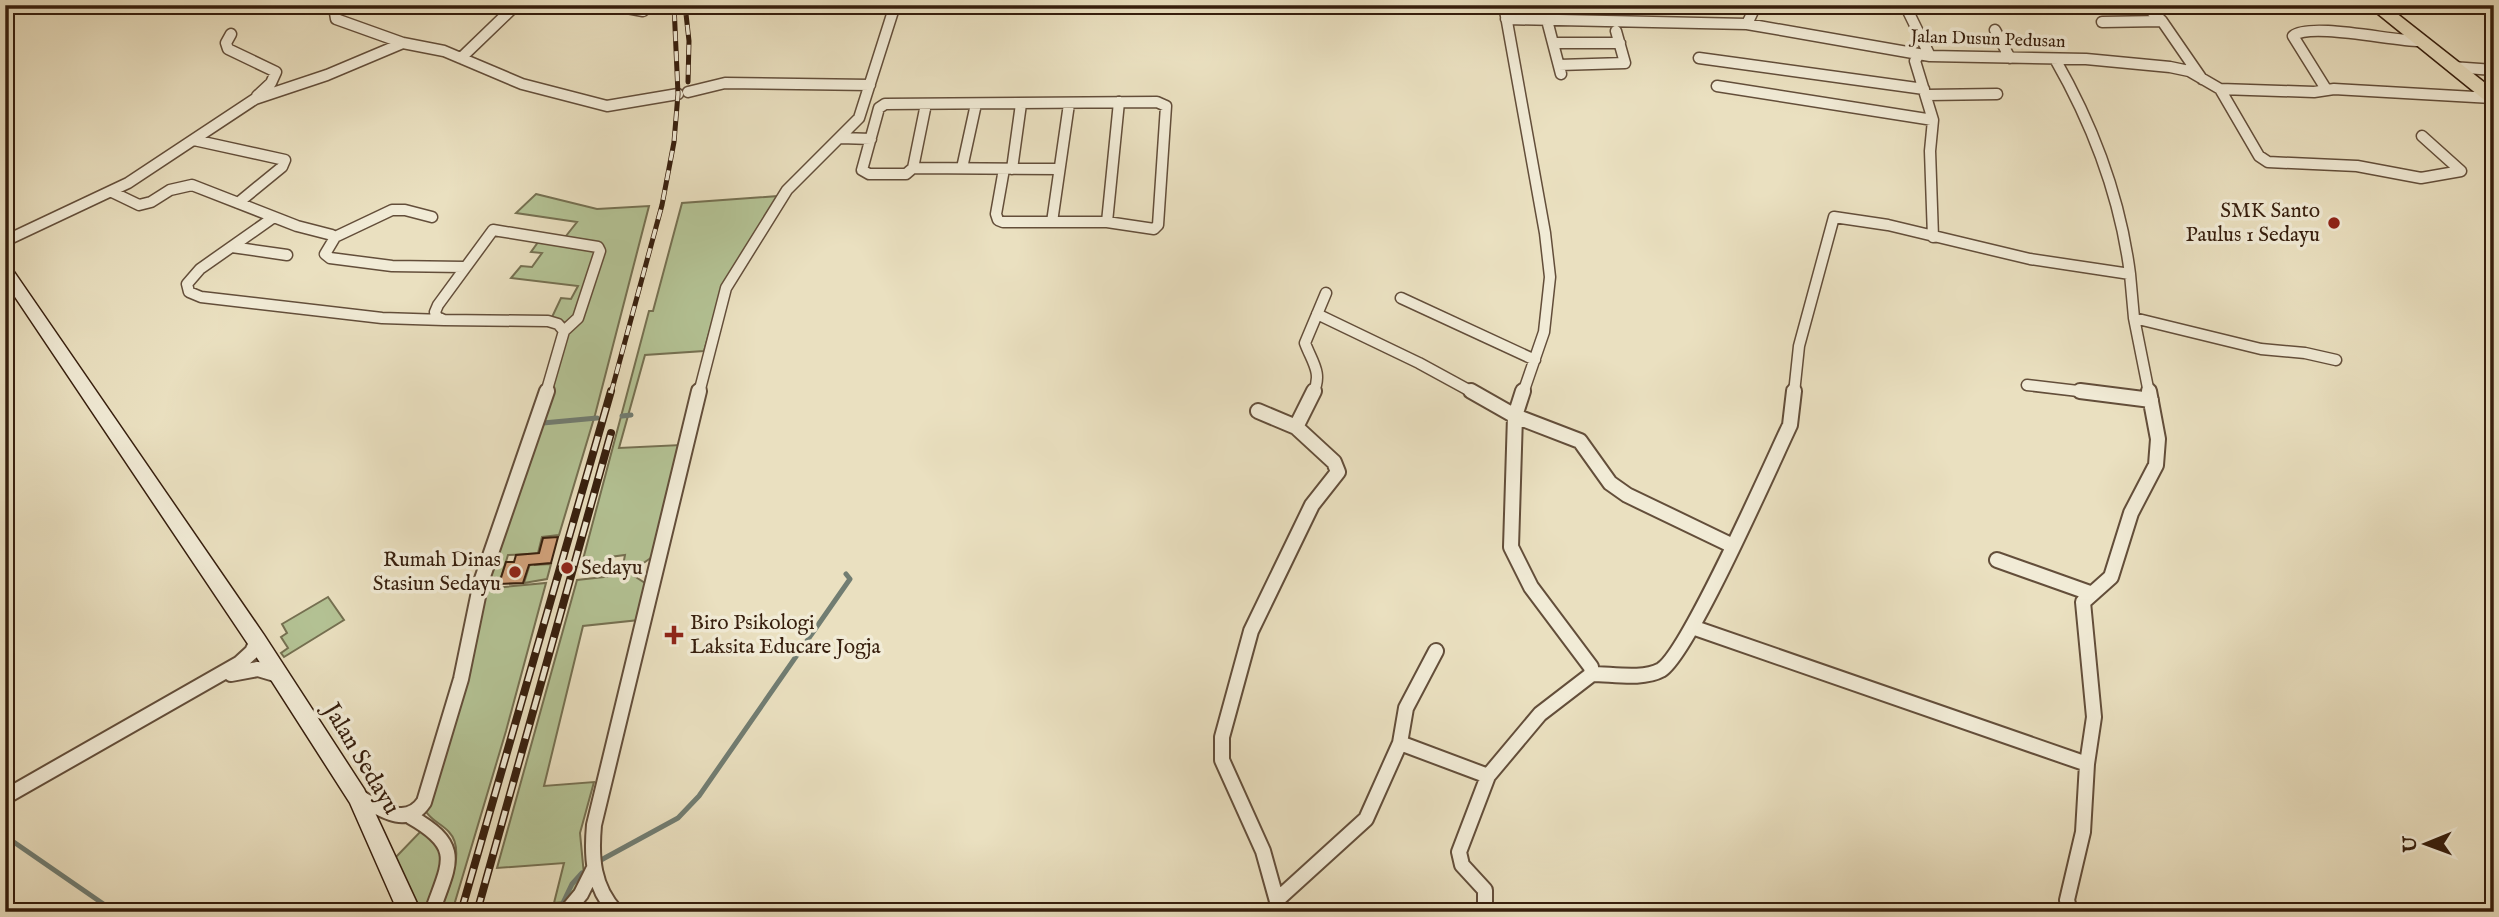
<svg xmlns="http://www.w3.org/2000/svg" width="2499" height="917" font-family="'IM FELL English',serif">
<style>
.green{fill:#b4c395;stroke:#757051;stroke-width:2}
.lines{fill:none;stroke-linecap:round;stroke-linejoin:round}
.stream{stroke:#717d72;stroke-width:5}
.building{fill:#d3a37c;stroke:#361e0d;stroke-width:2}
.street-far1-casing{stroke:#634e3a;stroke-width:13}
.street-casing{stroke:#634e3a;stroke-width:18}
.secondary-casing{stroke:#361e0d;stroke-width:3}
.highway-casing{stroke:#361e0d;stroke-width:3}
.street-far1{stroke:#f1ebd6;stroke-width:10}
.street{stroke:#f1ebd6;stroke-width:14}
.secondary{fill:#f1ebd6;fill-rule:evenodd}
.highway{fill:#eae0c0;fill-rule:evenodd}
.rail-far1-casing{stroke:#361e0d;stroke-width:5}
.rail-casing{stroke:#361e0d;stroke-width:8}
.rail-far1{stroke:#f1ebd6;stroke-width:3.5;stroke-dasharray:10;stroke-linecap:butt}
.rail{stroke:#f1ebd6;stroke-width:5;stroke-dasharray:15;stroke-linecap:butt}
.poi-dot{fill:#8f2418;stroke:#f1ebd6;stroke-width:2.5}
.labels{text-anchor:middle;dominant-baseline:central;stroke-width:7;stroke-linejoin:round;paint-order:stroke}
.far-street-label{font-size:18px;fill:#361e0d;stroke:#f1ebd6}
.poi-label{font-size:21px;fill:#361e0d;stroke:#f1ebd6;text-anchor:end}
.near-street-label{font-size:24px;fill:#361e0d;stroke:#f1ebd6}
</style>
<rect width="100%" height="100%" fill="#eae0c0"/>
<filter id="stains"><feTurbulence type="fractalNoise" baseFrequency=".00286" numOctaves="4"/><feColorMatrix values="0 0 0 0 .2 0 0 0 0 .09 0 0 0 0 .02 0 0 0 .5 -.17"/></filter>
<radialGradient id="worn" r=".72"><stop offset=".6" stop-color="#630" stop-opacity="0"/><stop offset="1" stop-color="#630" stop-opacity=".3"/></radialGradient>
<!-- green -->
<path class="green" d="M536,194L597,209L649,206L595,415L559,535L542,537L535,565L551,564L547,579L524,583L533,554L508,555L499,584L484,585L567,325L552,317L561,298L571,299L578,286L511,278L521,266L532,267L542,253L531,252L541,238L562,241L577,222L516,213Z
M779,196L722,288L704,351L645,355L619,448L681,445L655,555L632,571H622L625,555L610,557L608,565L581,567L649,311H653L682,203Z
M631,574L648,585L639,620L583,626L544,786L594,782L580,833L584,875L567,902L554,903L564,863L497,868L577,580Z
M546,583L506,731L452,912H440C447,891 467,851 449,832C441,823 431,821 425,810L483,589Z
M328,597L344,620L284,657L281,653L288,648L281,637L287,633L282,624Z
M421,831C428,836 438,842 441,851C446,869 432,895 426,912L416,905L395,858Z"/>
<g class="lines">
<!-- stream -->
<path class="stream" d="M622,416L631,415
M543,423L597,418
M5,836L115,912
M601,860L678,818L699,796L850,579L846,574
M561,907L572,884L582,873"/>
</g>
<!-- building -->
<path class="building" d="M558,537L551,563L529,565L523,583L499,584L506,562H514L516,555L539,553L543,538Z"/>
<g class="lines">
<!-- street-far1 casing -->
<g class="street-far1-casing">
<path id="street-far1" d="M611,5L643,11
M1504,5L1545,233L1550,277L1544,332L1523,393
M1543,5L1561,74
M1905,5L1930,56
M2145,5L2162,21L2202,79
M1506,19L1747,24L1930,56L2086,59L2170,67L2189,71L2220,89L2259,156L2268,162L2357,166L2421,178L2461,171
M2102,22L2162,21
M1747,24L1756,5
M1995,30L2010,58
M231,34L226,43L228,49L276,72L271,83L257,96
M403,43L444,51L522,84L607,106L678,94
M1554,43H1620
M1919,54L1915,61L1933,120L1930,151L1933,237
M461,58L516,5
M1699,58L1924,89
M2055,59C2094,127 2120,196 2130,274
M1559,65L1625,63L1616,31
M2452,67L2494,70
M1717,86L1933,120
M2220,89L2314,92L2334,89L2492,98
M2326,89L2293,36C2310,22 2392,41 2419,41
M688,92L725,83L870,85
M1927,95L1997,94
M2422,136L2461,171
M841,138L871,139
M194,140L285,160L282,167L238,203
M913,168L926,104
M962,168L976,104
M1004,169L996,214L998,220L1003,222H1107L1154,229L1158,225L1166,106L1157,102L885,104L879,108L862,170L869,174H906L913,168L1059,169
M1012,169L1021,104
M112,192L139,205L151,202L170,190L192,185L297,226L332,235L334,239L325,254L330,258L392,266L464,267
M274,217L200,269L187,284L189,292L201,297L382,318L444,320
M1052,222L1069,104
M1107,222L1119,102
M493,230L598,247L600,251L578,318L564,331L558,324L548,321L444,320L437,317L435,312L438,305Z
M335,237L392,210H405L432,217
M5,241L128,183L255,99L327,75L403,43L336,19L335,13L340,5
M232,247L287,255
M1401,298L1535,360
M1317,314L1419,363L1474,393
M2134,318L2149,393
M2027,385L2095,393
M546,393L564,331
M699,393L726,288L787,190L859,118L895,5
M1313,393C1323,373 1312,362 1305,343L1326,293
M1794,393L1799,346L1834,217L1888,225L2030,259L2130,274L2134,318L2261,349L2305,353L2336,360"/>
</g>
<!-- street casing -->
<g class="street-casing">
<path id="street" d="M1471,391L1515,416L1580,441L1610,483L1627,495L1733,546
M2080,391L2151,400
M1258,411L1296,427
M1997,560L2090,593
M1692,627L2087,764L2083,832L2067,900L2070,912
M231,674L258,669L278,675
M1592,674C1612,674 1643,680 1661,670C1688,654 1771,465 1790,425L1794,391
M1400,743L1488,776
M2087,764L2094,717L2083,602L2111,577L2131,513L2156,465L2158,439L2149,391
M357,796C379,808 406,829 424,802L461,679L481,582L547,391
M5,797L240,663L252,652L257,641
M411,817C464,847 449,863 432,912
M1278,899L1366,819L1400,743L1406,708L1436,651
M566,912L581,894L593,870
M616,912C593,887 591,858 594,825L699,391
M1280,912L1263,851L1222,760V737L1251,631L1312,505L1338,472L1334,462L1296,427L1314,391
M1485,912V890L1462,865L1459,852L1488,776L1540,714L1592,674L1591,667L1531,587L1511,547L1515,416L1523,391"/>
</g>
<!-- secondary casing -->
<g class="secondary-casing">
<path id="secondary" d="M5,265L10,266L264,635L364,789L421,912H398L350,803L250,647L5,282Z"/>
</g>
<!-- highway casing -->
<g class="highway-casing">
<path id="highway" d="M2367,5H2386L2494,90V104L2488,103Z"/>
</g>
<!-- street-far1 -->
<use href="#street-far1" class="street-far1"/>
<!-- street -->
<use href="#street" class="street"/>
<!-- secondary -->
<use href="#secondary" class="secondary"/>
<!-- highway -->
<use href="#highway" class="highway"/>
<!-- rail-far1 casing -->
<g class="rail-far1-casing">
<path id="rail-far1" d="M685,5L689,41L688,82
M611,393L662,205L674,142L678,94L674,5"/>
</g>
<!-- rail casing -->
<g class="rail-casing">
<path id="rail" d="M461,912L611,391
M477,912L611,433"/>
</g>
<!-- rail-far1 -->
<use href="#rail-far1" class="rail-far1"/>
<!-- rail -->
<use href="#rail" class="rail"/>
</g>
<!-- markers -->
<g class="poi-dot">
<circle cx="2334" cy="223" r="7"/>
<circle cx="567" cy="568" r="7"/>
<circle cx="515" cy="572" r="7"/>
<path d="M670.5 624.5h7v7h7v7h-7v7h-7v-7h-7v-7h7z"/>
</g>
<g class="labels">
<!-- far-street labels -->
<g class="far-street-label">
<text transform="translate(1988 40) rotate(2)">Jalan Dusun Pedusan</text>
</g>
<!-- poi labels -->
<g class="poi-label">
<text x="2320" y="211">SMK Santo<tspan x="2320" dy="24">Paulus 1 Sedayu</tspan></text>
<text x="501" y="560">Rumah Dinas<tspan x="501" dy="24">Stasiun Sedayu</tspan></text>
<text x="581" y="568" text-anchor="start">Sedayu</text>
<text x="690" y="623" text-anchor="start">Biro Psikologi<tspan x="690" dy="24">Laksita Educare Jogja</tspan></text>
</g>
<!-- near-street labels -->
<g class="near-street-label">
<text transform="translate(361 759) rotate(59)">Jalan Sedayu</text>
</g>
</g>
<!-- margin -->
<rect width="2499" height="917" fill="none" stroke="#eae0c0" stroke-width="28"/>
<rect x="7" y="7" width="2485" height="903" fill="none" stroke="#361e0d" stroke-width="3.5"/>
<rect x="14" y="14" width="2471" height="889" fill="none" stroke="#361e0d" stroke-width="2"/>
<!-- north arrow -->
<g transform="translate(2426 844) rotate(269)" stroke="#f1ebd6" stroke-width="5" paint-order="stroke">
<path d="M0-5L12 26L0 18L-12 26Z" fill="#361e0d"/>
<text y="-10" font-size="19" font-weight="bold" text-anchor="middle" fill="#361e0d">U</text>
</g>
<rect width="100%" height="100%" filter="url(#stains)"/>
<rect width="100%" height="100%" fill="url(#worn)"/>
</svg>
